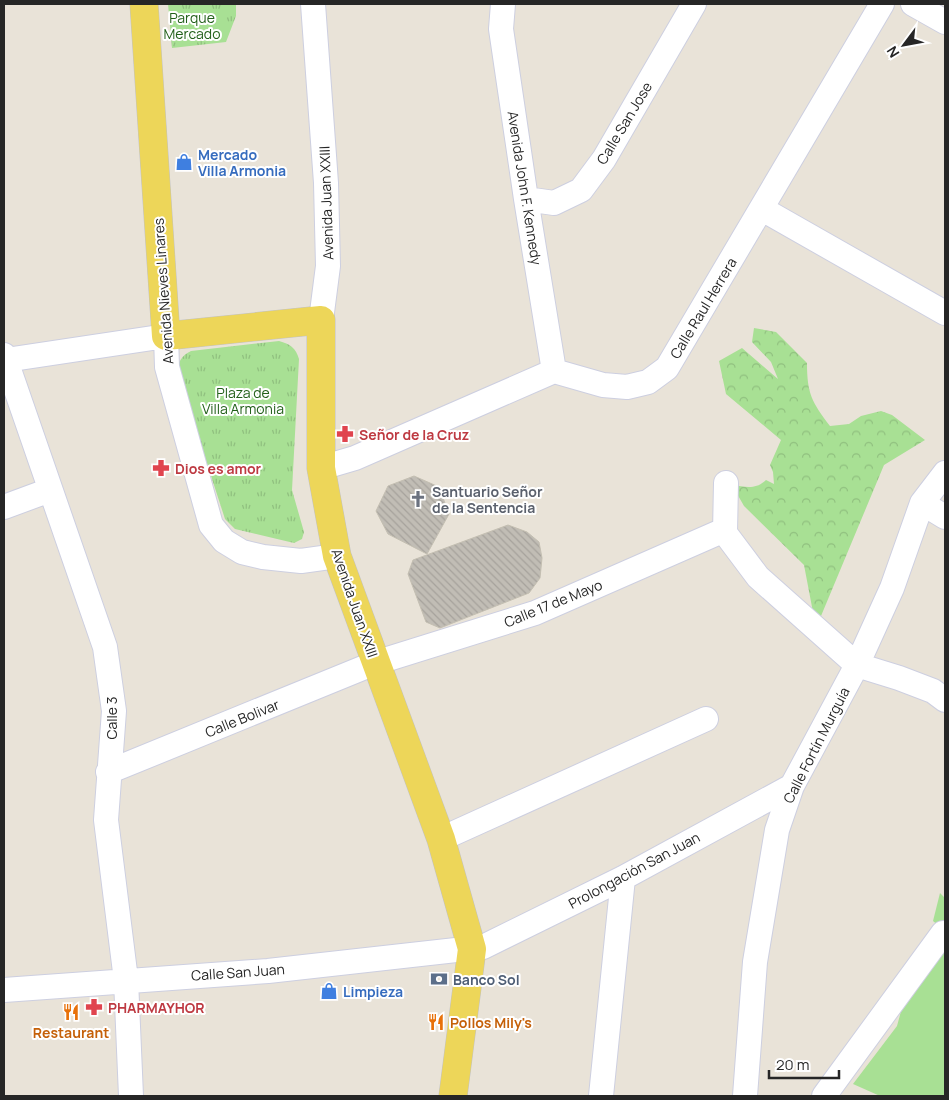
<svg xmlns="http://www.w3.org/2000/svg" width="949" height="1100" font-family="Manrope,sans-serif">
<style>
.grass{fill:#a8e094}
.forest{fill:url(#forest-crowns)}
.park{fill:url(#park-tufts)}
.building{fill:url(#building-back-hatch);stroke:#c4bfb2}
.lines{fill:none;stroke-linecap:round;stroke-linejoin:round}
.minor-casing{stroke:#cdcfe0;stroke-width:26}
.major-casing{stroke:#c2c2c2;stroke-width:29}
.minor{stroke:#fff;stroke-width:24}
.major{stroke:#edd659;stroke-width:28}
.labels{text-anchor:middle;dominant-baseline:central;stroke-width:4;stroke-linejoin:round;paint-order:stroke}
.park-label{font-size:14px;fill:#23601a;stroke:#fff}
.street-label{font-size:14px;fill:#262626;stroke:#fff}
.shop-label{font-size:14px;font-weight:bold;fill:#366cbe;stroke:#fff;text-anchor:start}
.health-label{font-size:14px;font-weight:bold;fill:#be3a42;stroke:#fff;text-anchor:start}
.worship-label{font-size:14px;font-weight:bold;fill:#5b616d;stroke:#fff;text-anchor:start}
.service-label{font-size:14px;font-weight:bold;fill:#4e5e75;stroke:#fff;text-anchor:start}
.food-label{font-size:14px;font-weight:bold;fill:#c56008;stroke:#fff;text-anchor:start}
</style>
<defs>
<pattern id="forest-crowns" width="20" height="18" patternUnits="userSpaceOnUse" patternTransform="scale(1.25)"><rect width="20" height="18" fill="#a8e094"/><path d="M2 6a3 3 0 1 1 6 0M12 15a3 3 0 1 1 6 0" fill="none" stroke="#90c07f"/></pattern>
<pattern id="park-tufts" width="24" height="20" patternUnits="userSpaceOnUse" patternTransform="scale(1.25)"><rect width="24" height="20" fill="#a8e094"/><path d="M3 7l-1-3M5 7V3M7 7l1-3M15 17l-1-3M17 17v-4M19 17l1-3" fill="none" stroke="#90c07f"/></pattern>
<pattern id="building-back-hatch" width="6" height="6" patternUnits="userSpaceOnUse" patternTransform="scale(1.25)"><rect width="6" height="6" fill="#c1bdb5"/><path d="M-1 5l2 2M0 0l6 6M5-1l2 2" fill="none" stroke="#a6a29c"/></pattern>
</defs>
<rect width="100%" height="100%" fill="#e9e3d8"/>
<!-- grass -->
<path class="grass" d="M940,893L945,898V931L933,921Z
M945,948V1096H880L853,1084L897,1026L903,1004Z"/>
<!-- forest -->
<path class="forest" d="M754,328L776,332L807,363C807,394 812,402 830,426L849,424L861,416L881,411L892,415L925,440L884,465L816,628L804,565L744,506L732,485C746,487 756,490 766,480L774,484L773,472L770,465L781,440L726,394L719,361L742,348L778,379L771,362L752,342Z"/>
<!-- park -->
<path class="park" d="M168,4H236V16L226,42L172,48Z
M279,341C290,344 296,348 299,359L292,490L304,532L302,539L294,543L235,529L225,519L177,371C178,362 182,355 191,351Z"/>
<!-- building -->
<path class="building" d="M414,476L439,487L449,514L427,554L388,534L376,511L388,486Z
M508,525L527,532L539,542L542,558L540,578L529,593L440,628L426,622L408,574L413,560Z"/>
<g class="lines">
<!-- minor casing -->
<g class="minor-casing">
<path id="minor" d="M313,4L326,183L328,266L321,320
M503,4L501,29L526,199L554,371
M913,4L945,22
M526,199L554,203L581,190L604,159L694,4
M762,209L945,313
M4,355L105,647L114,711L106,820L126,980L131,1096
M6,360L166,336L167,367L211,525L224,541L242,552L263,557L301,561L337,556
M321,468L355,458L554,371L603,385L627,387L648,382L667,368L882,4
M922,503L945,517
M4,507L50,490
M725,533L758,577L857,665L899,678L933,691L945,700
M108,772L375,663L535,613L722,531L725,533L726,483
M441,839L706,719
M4,990L268,971L483,947L623,878L792,786
M601,1096L623,878
M745,1096L755,962L777,830L792,786L857,665L892,588L922,503L945,473
M824,1096L943,933"/>
</g>
<!-- major casing -->
<g class="major-casing">
<path id="major" d="M144,4L166,336L321,320V468L337,556L441,839L472,949L453,1096"/>
</g>
<!-- minor -->
<use href="#minor" class="minor"/>
<!-- major -->
<use href="#major" class="major"/>
</g>
<!-- icons -->
<defs>
<g id="shop-bare" transform="scale(1.35)"><path d="M-5-2.5h2.3a2.7 3.5 0 0 1 5.4 0H5L5.5 6h-11ZM-1.5-2.5h3a1.5 2.3 0 0 0-3 0Z" fill="#3f7fe0" stroke="#fff" stroke-width="2.5" paint-order="stroke"/></g>
<g id="pharmacy-bare" transform="scale(1.35)"><path d="M-2-6h4v4h4v4h-4v4h-4v-4h-4v-4h4Z" fill="#e0444e" stroke="#fff" stroke-width="2.5" paint-order="stroke"/></g>
<g id="church-bare" transform="scale(1.35)"><path d="M-1.2-6h2.4v3.5h3.3v2.4h-3.3V6h-2.4V-.1h-3.3v-2.4h3.3Z" fill="#6b7280" stroke="#fff" stroke-width="2.5" paint-order="stroke"/></g>
<g id="bank-bare" transform="scale(1.35)"><path d="M-6-4H6V4H-6ZM0-2.3a2.3 2.3 0 1 0 0 4.6a2.3 2.3 0 1 0 0-4.6Z" fill="#5c6f8a" stroke="#fff" stroke-width="2.5" paint-order="stroke"/></g>
<g id="restaurant-bare" transform="scale(1.35)"><path d="M-5-6h1v4h1v-4h1v4h1v-4h1v5L-1.5 .5V6h-2V.5L-5-1ZM5-6V6H3V1.5H1.5Q1.5-4 5-6Z" fill="#e8710a" stroke="#fff" stroke-width="2.5" paint-order="stroke"/></g>
</defs>
<g fill-rule="evenodd">
<use href="#shop-bare" x="184" y="162"/>
<use href="#pharmacy-bare" x="345" y="434"/>
<use href="#pharmacy-bare" x="161" y="468"/>
<use href="#church-bare" x="418" y="499"/>
<use href="#bank-bare" x="439" y="979"/>
<use href="#shop-bare" x="329" y="991"/>
<use href="#pharmacy-bare" x="94" y="1007"/>
<use href="#restaurant-bare" x="71" y="1012"/>
<use href="#restaurant-bare" x="436" y="1022"/>
</g>
<g class="labels">
<!-- park labels -->
<g class="park-label">
<text x="192" y="17">Parque<tspan x="192" dy="16">Mercado</tspan></text>
<text x="243" y="392">Plaza de<tspan x="243" dy="16">Villa Armonia</tspan></text>
</g>
<!-- street labels -->
<g class="street-label">
<text transform="translate(624 123) rotate(-59)">Calle San Jose</text>
<text transform="translate(525 188) rotate(81)">Avenida John F. Kennedy</text>
<text transform="translate(326 203) rotate(-92)">Avenida Juan XXIII</text>
<text transform="translate(163 291) rotate(-94)">Avenida Nieves Linares</text>
<text transform="translate(703 308) rotate(-59)">Calle Raul Herrera</text>
<text transform="translate(355 603) rotate(71)">Avenida Juan XXIII</text>
<text transform="translate(553 603) rotate(-22)">Calle 17 de Mayo</text>
<text transform="translate(111 718) rotate(-90)">Calle 3</text>
<text transform="translate(242 718) rotate(-22)">Calle Bolivar</text>
<text transform="translate(816 745) rotate(-63)">Calle Fortín Murguía</text>
<text transform="translate(634 870) rotate(-28)">Prolongación San Juan</text>
<text transform="translate(238 972) rotate(-4)">Calle San Juan</text>
</g>
<!-- shop labels -->
<g class="shop-label">
<text x="198" y="154">Mercado<tspan x="198" dy="16">Villa Armonia</tspan></text>
<text x="343" y="991">Limpieza</text>
</g>
<!-- health labels -->
<g class="health-label">
<text x="359" y="434">Señor de la Cruz</text>
<text x="175" y="468">Dios es amor</text>
<text x="108" y="1007">PHARMAYHOR</text>
</g>
<!-- worship labels -->
<g class="worship-label">
<text x="432" y="491">Santuario Señor<tspan x="432" dy="16">de la Sentencia</tspan></text>
</g>
<!-- service labels -->
<g class="service-label">
<text x="453" y="979">Banco Sol</text>
</g>
<!-- food labels -->
<g class="food-label">
<text x="450" y="1022">Pollos Mily's</text>
<text x="71" y="1032" text-anchor="middle">Restaurant</text>
</g>
</g>
<!-- border -->
<rect width="949" height="1100" fill="none" stroke="#262626" stroke-width="10"/>
<!-- north arrow -->
<g transform="translate(904 45) rotate(238)" stroke="#ffffff" stroke-width="4" paint-order="stroke">
<path d="M0-4L9 19L0 12L-9 19Z" fill="#262626"/>
<text y="-8" font-size="14" font-weight="bold" text-anchor="middle" fill="#262626">N</text>
</g>
<!-- scale -->
<path d="M769 1070v8h70v-8" fill="none" stroke="#262626" stroke-width="2.5"/>
<text x="776" y="1070" font-size="15" fill="#262626" stroke="#ffffff" stroke-width="4" paint-order="stroke">20 m</text>
</svg>
